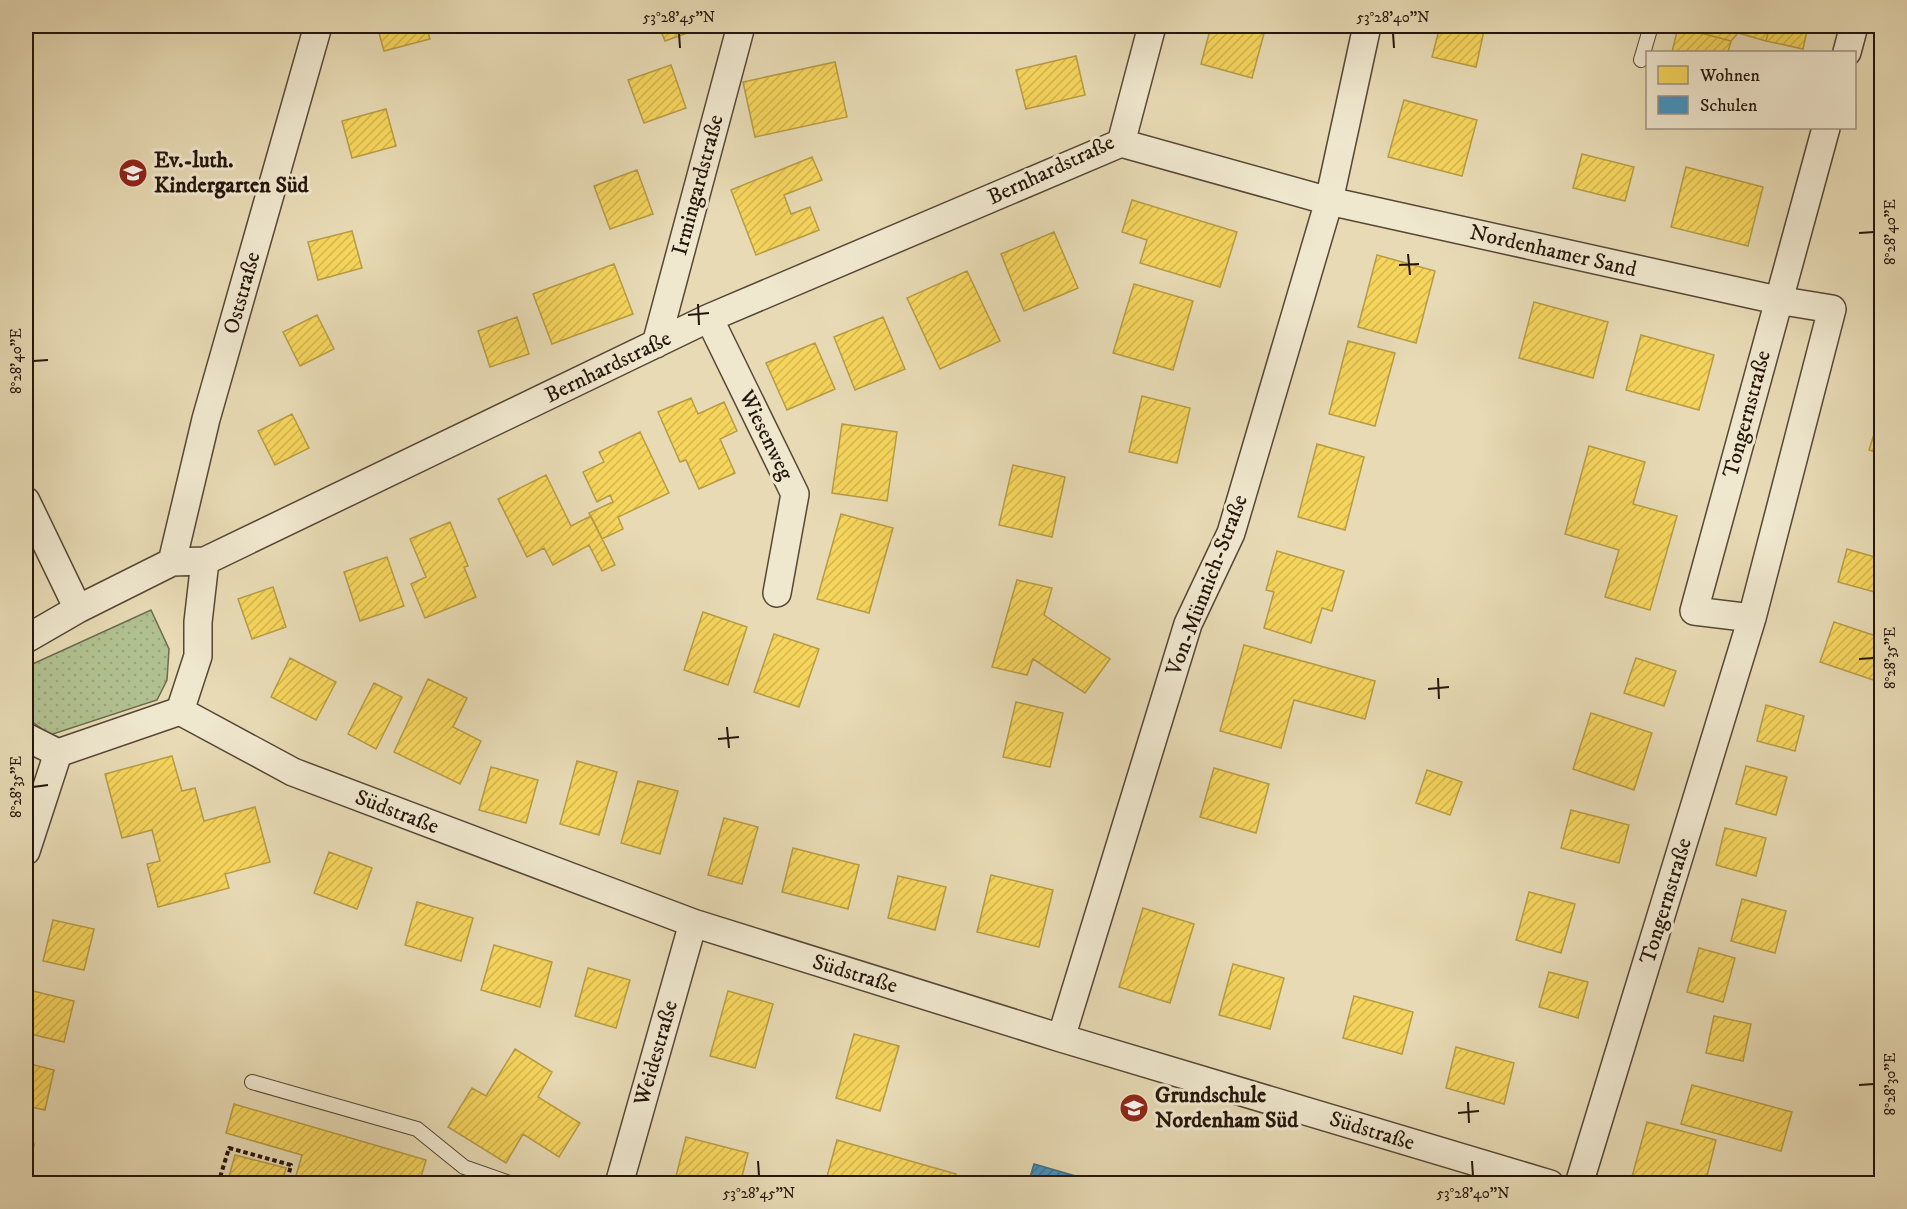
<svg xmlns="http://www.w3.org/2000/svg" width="1907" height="1209" font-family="'IM FELL DW Pica',serif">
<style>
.grass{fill:url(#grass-dots);stroke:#6b6b4e;stroke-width:1.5}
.homes{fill:url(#homes-hatch);stroke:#b79c44;stroke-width:1.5}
.schools{fill:url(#schools-hatch);stroke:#3a6e8c;stroke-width:1.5}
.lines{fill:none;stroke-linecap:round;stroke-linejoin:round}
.service-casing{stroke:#564735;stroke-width:16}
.minor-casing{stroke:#564735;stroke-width:30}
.path{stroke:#25160b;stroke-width:4;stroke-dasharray:4.5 3;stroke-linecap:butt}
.service{stroke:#efe7ce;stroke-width:14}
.minor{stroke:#efe7ce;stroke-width:27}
.ticks{fill:none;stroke:#25160b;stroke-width:2}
.labels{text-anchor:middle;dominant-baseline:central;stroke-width:6;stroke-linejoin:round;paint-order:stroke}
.poi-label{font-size:22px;font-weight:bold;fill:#25160b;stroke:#efe7ce;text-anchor:start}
.street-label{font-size:22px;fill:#25160b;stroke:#efe7ce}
.neatline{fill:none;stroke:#25160b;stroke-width:2}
.ticks-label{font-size:15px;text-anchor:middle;fill:#25160b}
</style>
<defs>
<pattern id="grass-dots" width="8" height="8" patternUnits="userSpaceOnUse" patternTransform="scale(1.5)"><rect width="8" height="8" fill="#b1c090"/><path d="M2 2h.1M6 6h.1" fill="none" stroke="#98a47b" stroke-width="1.8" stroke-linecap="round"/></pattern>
<pattern id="homes-hatch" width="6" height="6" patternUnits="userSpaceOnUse" patternTransform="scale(1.5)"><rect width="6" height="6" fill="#f6d55c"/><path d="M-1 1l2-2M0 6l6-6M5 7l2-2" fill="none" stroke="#d3b64f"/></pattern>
<pattern id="schools-hatch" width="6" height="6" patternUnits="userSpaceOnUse" patternTransform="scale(1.5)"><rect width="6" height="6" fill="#4393c3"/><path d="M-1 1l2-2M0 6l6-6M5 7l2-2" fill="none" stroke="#38779d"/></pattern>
</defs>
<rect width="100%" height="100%" fill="#e7dab4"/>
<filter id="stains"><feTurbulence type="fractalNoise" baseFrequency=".00333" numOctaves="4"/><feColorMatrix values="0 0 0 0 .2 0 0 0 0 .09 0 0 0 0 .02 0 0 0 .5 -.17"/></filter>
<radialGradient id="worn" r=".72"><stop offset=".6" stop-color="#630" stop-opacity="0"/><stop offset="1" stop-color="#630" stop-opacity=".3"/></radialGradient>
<!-- grass -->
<path class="grass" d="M151,610L169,649L167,680L157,700L50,735L26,717V667Z"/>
<!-- homes -->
<path class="homes" d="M377,26H426L430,39L384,51Z
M659,26H703L704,27L665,41Z
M1211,26H1266L1252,78L1201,64Z
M1440,26H1485L1476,67L1432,57Z
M1681,26H1740L1738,33L1731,41L1678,27Z
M1740,26H1770L1766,41L1738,33Z
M1770,26H1808L1803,49L1766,41Z
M1678,27L1731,41L1728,52H1672Z
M1076,56L1085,95L1026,109L1016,70Z
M835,62L847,117L755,137L743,82Z
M671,65L686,108L644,123L628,80Z
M1404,100L1477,120L1462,176L1388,157Z
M386,109L396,146L352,158L342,121Z
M1582,154L1634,167L1625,201L1573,188Z
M812,157L822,180L784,195L791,214L810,207L819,230L756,255L731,190Z
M1686,167L1763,187L1748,246L1671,227Z
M637,170L653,214L610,229L594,186Z
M1132,200L1237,232L1220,287L1140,263L1147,240L1122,232Z
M352,231L362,268L318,280L308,242Z
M1054,232L1078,288L1024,311L1001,254Z
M1377,255L1435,271L1416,343L1358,327Z
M614,264L633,314L552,344L533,294Z
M967,271L1000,341L940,369L907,298Z
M1134,284L1193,301L1173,370L1113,353Z
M1534,302L1608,322L1593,378L1519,358Z
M317,315L334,349L300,366L283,332Z
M517,317L529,354L490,367L478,331Z
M883,317L905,369L855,390L834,337Z
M1641,335L1714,355L1699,410L1626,390Z
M1348,341L1395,353L1375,426L1329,414Z
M815,343L835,389L787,410L766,363Z
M1142,396L1190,408L1177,463L1129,452Z
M691,398L698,414L724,402L737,431L720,439L735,473L699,489L686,460L680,462L658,412Z
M1882,409V454L1869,450Z
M292,414L309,448L275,465L258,431Z
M842,424L897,432L887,501L832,493Z
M640,432L669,493L618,517L623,529L602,539L589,513L613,502L610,495L597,502L583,472L604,462L599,452Z
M1317,444L1364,457L1345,530L1298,517Z
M1589,446L1645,462L1633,504L1677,516L1650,610L1605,597L1619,550L1565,534Z
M1013,465L1065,477L1052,537L999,525Z
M546,475L571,526L591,516L615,565L602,571L589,545L553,565L544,548L527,557L498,499Z
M841,514L893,528L869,613L817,599Z
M450,522L468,566L464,567L476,597L425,618L411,584L426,577L410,539Z
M1847,549L1882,559V594L1838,582Z
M1277,551L1344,571L1332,611L1322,608L1311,643L1264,628L1274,592L1266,590Z
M387,557L404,606L360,621L344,572Z
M1017,580L1052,588L1044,615L1110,659L1085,693L1033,659L1027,675L992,667Z
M273,587L286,627L252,639L238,599Z
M703,612L747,627L728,685L684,670Z
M1834,622L1882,638V683L1820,662Z
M774,634L819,649L799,707L754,692Z
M1244,645L1375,681L1365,719L1294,700L1281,748L1220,731Z
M290,658L336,682L316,720L271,697Z
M1636,658L1676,671L1664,706L1624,693Z
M428,679L467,698L453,727L481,741L460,784L394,752Z
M374,683L402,697L376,749L348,734Z
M1016,702L1063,713L1050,767L1003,757Z
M1766,705L1804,716L1795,751L1757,741Z
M1591,713L1652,733L1634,790L1573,769Z
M172,756L182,791L195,788L204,821L255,807L270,862L225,874L229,888L158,907L147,864L160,861L152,830L122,838L105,774Z
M577,761L617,772L599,835L560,824Z
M1746,766L1787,777L1776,815L1736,804Z
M491,767L538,780L526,823L479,810Z
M1214,768L1269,784L1256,833L1200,817Z
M1427,770L1462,782L1450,815L1416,803Z
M638,781L678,791L660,854L621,843Z
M1571,810L1629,825L1619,863L1561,848Z
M724,818L758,827L742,884L708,875Z
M1725,828L1766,838L1756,876L1716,865Z
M793,848L859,865L848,909L782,892Z
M329,852L372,868L357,909L314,893Z
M991,875L1053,890L1039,947L977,932Z
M898,876L946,887L935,930L888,918Z
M1529,892L1575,904L1561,953L1516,940Z
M1742,899L1786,911L1775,953L1731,941Z
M417,902L473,918L461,961L405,945Z
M1143,908L1194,924L1170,1003L1119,987Z
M53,920L94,929L84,970L43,961Z
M494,945L552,962L540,1007L481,990Z
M1699,948L1735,958L1723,1002L1687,992Z
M1233,964L1284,978L1270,1029L1219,1015Z
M588,968L630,980L616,1028L575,1016Z
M1549,972L1588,982L1578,1018L1539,1007Z
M33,991L74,1001L64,1042L26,1033V1020Z
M728,991L773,1004L755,1068L710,1056Z
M1354,996L1413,1012L1402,1054L1343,1038Z
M1714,1016L1751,1024L1743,1061L1706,1053Z
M854,1034L899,1046L880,1111L836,1098Z
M1456,1047L1514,1063L1504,1104L1446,1088Z
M515,1049L552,1072L538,1097L580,1123L559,1157L523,1134L506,1163L448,1127L472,1088L486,1096Z
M26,1063L54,1070L45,1110L26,1106Z
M1692,1085L1792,1112L1781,1151L1681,1124Z
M234,1104L426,1160L419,1184H309L295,1179L302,1155L226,1133Z
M1647,1122L1716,1140L1705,1184H1630Z
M686,1137L748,1153L740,1184H674Z
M837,1140L956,1174L953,1184H825Z
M26,1142L34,1144L26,1182Z
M235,1155L286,1168L282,1184H227Z"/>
<!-- schools -->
<path class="schools" d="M1034,1164L1086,1179L1084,1184H1028Z"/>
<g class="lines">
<!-- service casing -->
<g class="service-casing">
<path id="service" d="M1641,60L1651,26
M252,1082L417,1129L464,1167L512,1184"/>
</g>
<!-- minor casing -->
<g class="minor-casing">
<path id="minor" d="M1847,52L1854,26
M1121,143L1329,201L1777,300L1832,309L1752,618L1579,1184
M709,318L795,494L777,593
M656,344L741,26
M26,501L78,609
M172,562L206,419L318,26
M1752,618L1694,611L1826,128
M26,639L78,609L172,562L205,561L709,318L1121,143L1152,26
M180,711L293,772L693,923L1061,1038L1550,1184
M26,737L58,753L180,711L198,656V622L205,561
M26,851L58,753
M1061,1038L1188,624L1231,533L1329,201L1367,26
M619,1184L693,923"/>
</g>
<!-- path -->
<path class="path" d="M218,1184L229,1148L291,1165L287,1181L294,1184"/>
<!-- service -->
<use href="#service" class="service"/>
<!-- minor -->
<use href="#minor" class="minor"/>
</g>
<!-- ticks -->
<path class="ticks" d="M679,33L680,48M1393,33L1394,48M1859,233L1874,232M1408,254L1410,275M1399,265L1419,264M698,304L699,325M688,315L709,313M33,361L48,360M1859,659L1874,658M1438,678L1439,699M1428,689L1449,687M727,727L729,748M718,739L739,737M33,787L48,785M1859,1085L1874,1084M1468,1102L1469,1123M1458,1113L1479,1111M758,1161L759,1176M1472,1161L1473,1176"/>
<!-- icons -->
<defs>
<g id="school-disc" transform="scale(1.5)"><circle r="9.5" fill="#8f2418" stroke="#efe7ce"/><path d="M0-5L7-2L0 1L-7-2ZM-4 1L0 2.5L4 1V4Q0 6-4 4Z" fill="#fff"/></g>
</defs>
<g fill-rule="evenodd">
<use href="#school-disc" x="133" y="173"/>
<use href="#school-disc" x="1134" y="1108"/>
</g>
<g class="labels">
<!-- poi labels -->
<g class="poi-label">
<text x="154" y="160">Ev.-luth.<tspan x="154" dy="25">Kindergarten Süd</tspan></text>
<text x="1155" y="1095">Grundschule<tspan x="1155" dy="25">Nordenham Süd</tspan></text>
</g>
<!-- street labels -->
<g class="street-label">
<text transform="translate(1051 170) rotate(-25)">Bernhardstraße</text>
<text transform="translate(698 185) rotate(-75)">Irmingardstraße</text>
<text transform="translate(1553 251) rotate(13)">Nordenhamer Sand</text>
<text transform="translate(242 293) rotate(-74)">Oststraße</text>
<text transform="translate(608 367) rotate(-26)">Bernhardstraße</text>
<text transform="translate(1747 414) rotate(-75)">Tongernstraße</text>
<text transform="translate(766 435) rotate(64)">Wiesenweg</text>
<text transform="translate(1207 585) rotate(-69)">Von-Münnich-Straße</text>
<text transform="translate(397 812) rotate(21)">Südstraße</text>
<text transform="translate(1666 901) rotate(-73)">Tongernstraße</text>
<text transform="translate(855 974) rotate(17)">Südstraße</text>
<text transform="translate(656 1053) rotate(-74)">Weidestraße</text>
<text transform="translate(1372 1131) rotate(17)">Südstraße</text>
</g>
</g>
<!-- margin -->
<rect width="1907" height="1209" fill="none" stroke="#e7dab4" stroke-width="66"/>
<!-- legend -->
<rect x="1646" y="51" width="210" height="78" fill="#efe7ce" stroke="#9e9380" stroke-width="1.5"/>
<rect x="1658" y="66" width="30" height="18" fill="#f6d55c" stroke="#9e9380" stroke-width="1.5"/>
<text x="1700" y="81" font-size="18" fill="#25160b">Wohnen</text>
<rect x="1658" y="96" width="30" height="18" fill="#4393c3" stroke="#9e9380" stroke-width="1.5"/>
<text x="1700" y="111" font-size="18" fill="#25160b">Schulen</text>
<rect x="33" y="33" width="1841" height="1143" class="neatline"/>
<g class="ticks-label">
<text x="679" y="22">53°28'45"N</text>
<text x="1393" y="22">53°28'40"N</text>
<text transform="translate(1890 232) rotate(-90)" y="5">8°28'40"E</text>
<text transform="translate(16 361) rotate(-90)" y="5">8°28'40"E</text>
<text transform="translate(1890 658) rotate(-90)" y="5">8°28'35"E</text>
<text transform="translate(16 787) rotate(-90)" y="5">8°28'35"E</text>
<text transform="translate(1890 1084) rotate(-90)" y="5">8°28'30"E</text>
<text x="759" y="1198">53°28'45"N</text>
<text x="1473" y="1198">53°28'40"N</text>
</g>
<rect width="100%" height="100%" filter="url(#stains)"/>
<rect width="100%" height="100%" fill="url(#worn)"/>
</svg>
